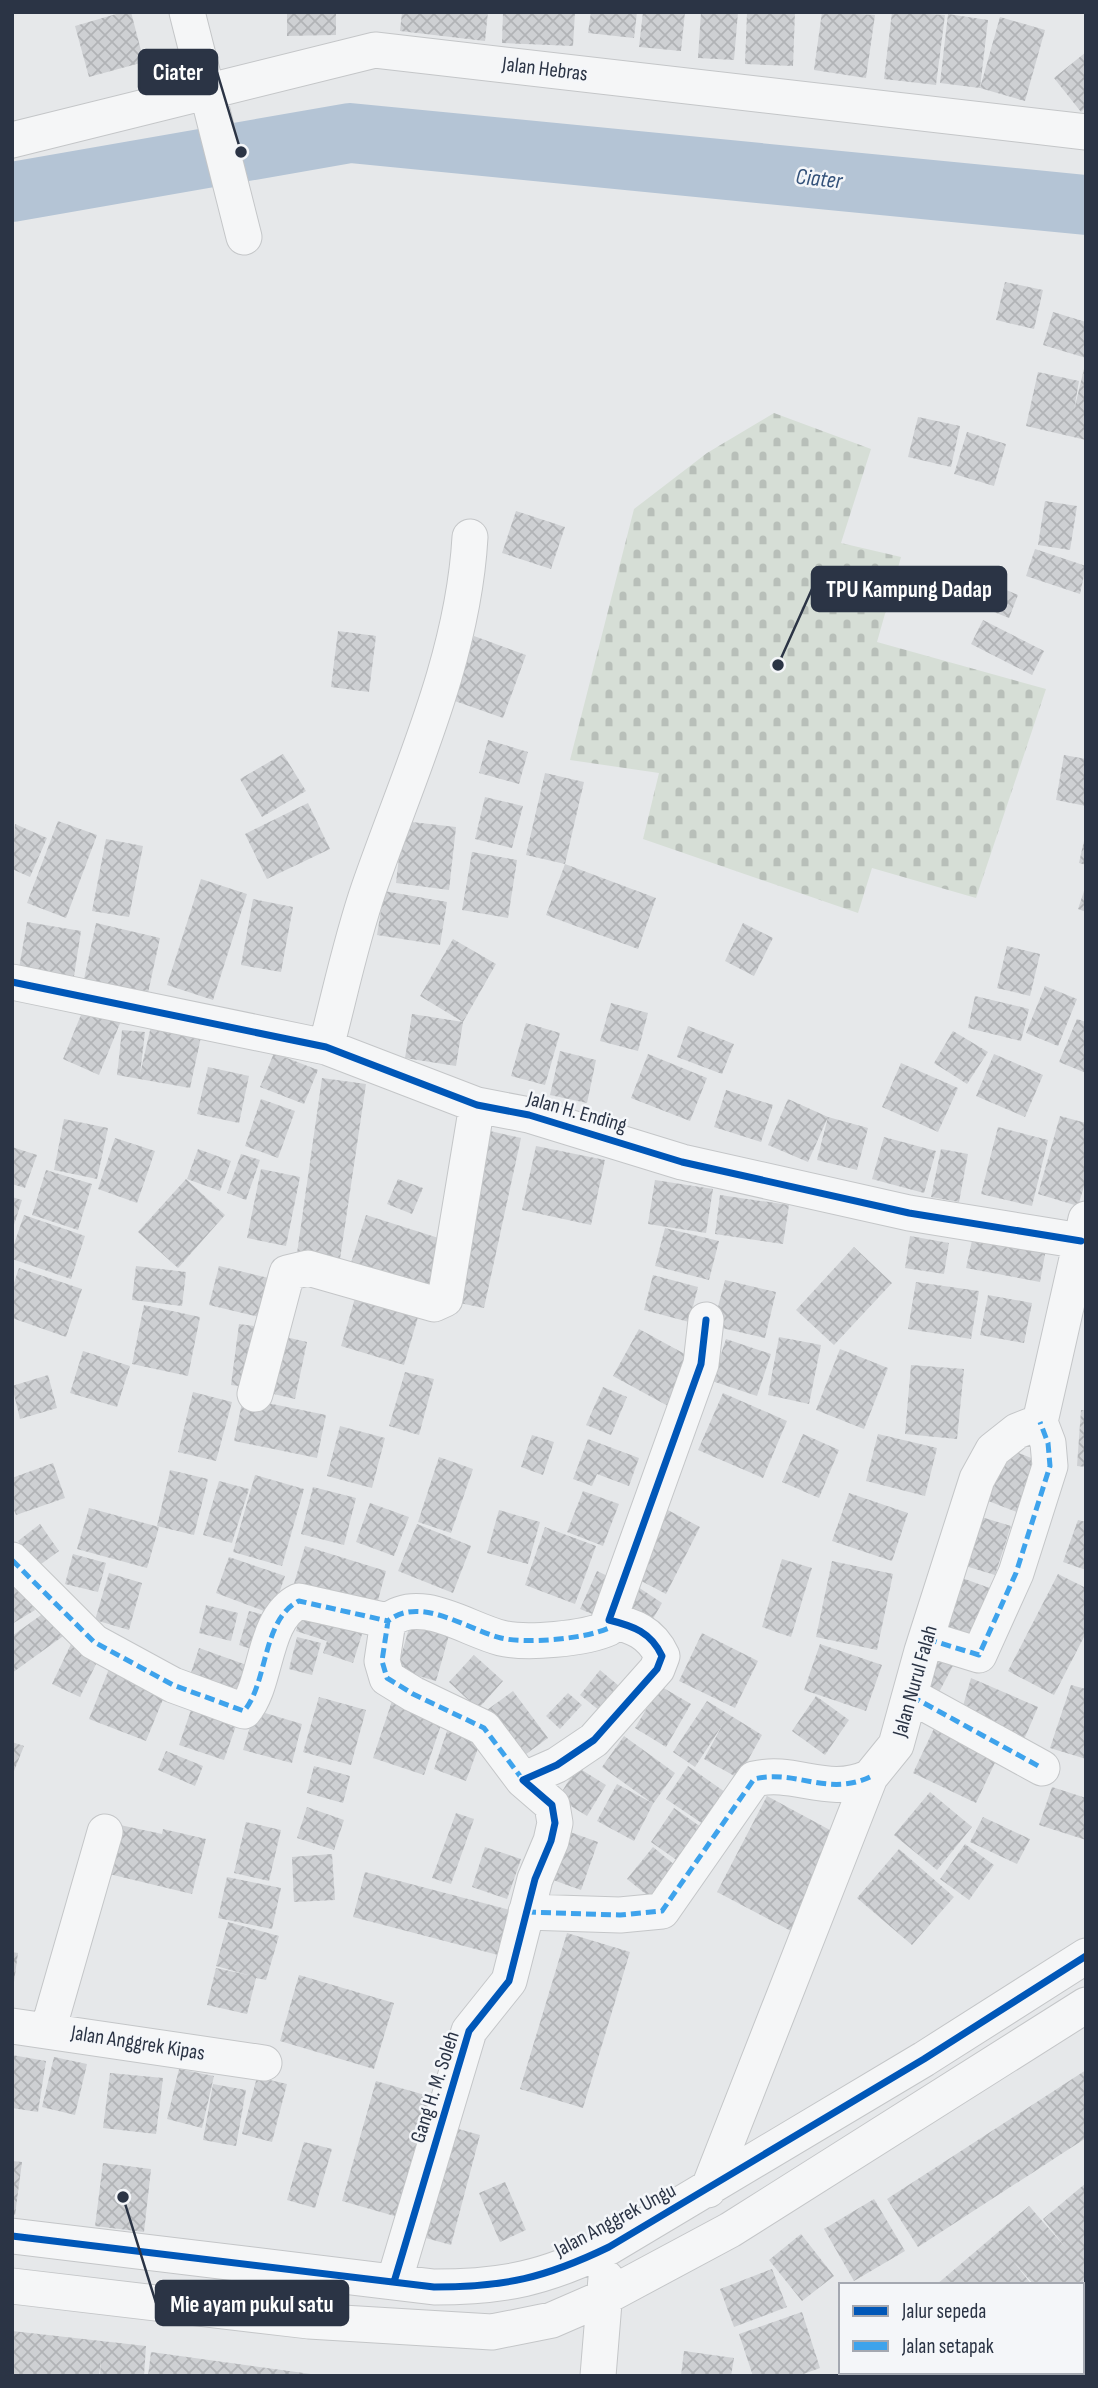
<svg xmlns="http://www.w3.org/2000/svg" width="1098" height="2388" font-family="'Sofia Sans Condensed',sans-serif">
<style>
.cemetery{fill:url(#cemetery-stones)}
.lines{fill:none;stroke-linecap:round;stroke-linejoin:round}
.river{stroke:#b4c4d5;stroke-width:60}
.building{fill:url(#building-cross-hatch)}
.minor-casing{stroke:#c4c6c8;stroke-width:37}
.minor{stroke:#f5f6f7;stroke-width:35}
.quiet{stroke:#3ea3ec;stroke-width:5;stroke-dasharray:10 5;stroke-linecap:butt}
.cycleway-casing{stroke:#f4f6f9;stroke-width:11}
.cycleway{stroke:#0057b8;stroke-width:7}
.labels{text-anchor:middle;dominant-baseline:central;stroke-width:5;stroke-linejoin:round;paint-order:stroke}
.street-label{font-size:21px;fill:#2b3445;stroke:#f4f6f9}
.water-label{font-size:23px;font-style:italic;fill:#34527a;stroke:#f4f6f9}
.leader{fill:none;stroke:#2b3445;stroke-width:2.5}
.callout-dot{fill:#2b3445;stroke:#f4f6f9;stroke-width:2.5}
.callout{fill:#2b3445;stroke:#2b3445;stroke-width:2.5}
.callout-label{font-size:23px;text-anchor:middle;font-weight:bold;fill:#fff}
</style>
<defs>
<pattern id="cemetery-stones" width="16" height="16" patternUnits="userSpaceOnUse" patternTransform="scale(1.75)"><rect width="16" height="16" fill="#d6ded6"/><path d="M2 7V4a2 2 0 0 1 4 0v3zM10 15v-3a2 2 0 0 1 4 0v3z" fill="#b8bfb9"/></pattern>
<pattern id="building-cross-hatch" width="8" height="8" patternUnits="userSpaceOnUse" patternTransform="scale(1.75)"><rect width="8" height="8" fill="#ced0d3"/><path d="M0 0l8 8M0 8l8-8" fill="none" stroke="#b1b3b6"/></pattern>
</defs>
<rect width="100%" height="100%" fill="#e6e8ea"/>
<!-- cemetery -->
<path class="cemetery" d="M774,413L871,449L841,543L901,557L877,642L1046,689L976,898L872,868L858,913L643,839L659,773L570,760L634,509L707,453Z"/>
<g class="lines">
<!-- river -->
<path class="river" d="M12,192L350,133L1086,205"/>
</g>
<!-- building -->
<path class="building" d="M123,12H131L144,62L89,77L75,26Z
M287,12H336V35L287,36Z
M402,12H488L485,41L400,31Z
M503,12H575L573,46L502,43Z
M591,12H637L634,38L588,33Z
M643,12H685L681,51L639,47Z
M701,12H738L734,60L698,58Z
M747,12H795L793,66L745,64Z
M822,12L875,15L866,78L814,70Z
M892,12L945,15L936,85L884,79Z
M948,14L988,20L980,88L940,83Z
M1000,17L1045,30L1025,101L980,88Z
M1086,52V107L1081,112L1054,78Z
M1005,282L1043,290L1034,329L996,320Z
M1053,312L1086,322V358L1043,345Z
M1085,365L1086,440L1026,426L1038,372L1079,381L1074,410Z
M918,417L960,426L951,467L908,457Z
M967,432L1006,444L994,486L954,474Z
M1045,501L1077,506L1070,550L1038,545Z
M516,511L565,527L551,569L502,553Z
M1035,549L1086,566L1080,594L1026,576Z
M976,577L1018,595L1009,618L966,601Z
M983,620L1044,651L1032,675L971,644Z
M338,631L376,636L369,692L331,687Z
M474,636L526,655L503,718L452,700Z
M488,740L528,752L519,784L479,773Z
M283,754L306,791L262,817L240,779Z
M1064,755L1086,759V806L1056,800Z
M545,773L584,782L565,864L526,855Z
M485,797L523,806L512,848L475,839Z
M308,803L330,849L267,879L245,834Z
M58,821L97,835L66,918L27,903Z
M403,821L456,827L449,890L396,883Z
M15,824L47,838L30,877L12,869Z
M1085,836L1086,837V865L1079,863Z
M106,839L143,846L129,917L92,911Z
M472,852L517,860L508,918L462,910Z
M565,864L656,898L638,949L546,915Z
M201,879L247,894L213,1000L167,985Z
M1085,888H1086V912L1078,909Z
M384,891L447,902L440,945L377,935Z
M253,899L293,907L281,972L241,965Z
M27,922L81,931L72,989L17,980Z
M96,923L160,938L148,993L84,979Z
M743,923L773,938L754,976L725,961Z
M453,939L496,964L463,1022L456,1066L405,1058L412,1014L463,1022L420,996Z
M1007,946L1040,954L1030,996L997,988Z
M1045,986L1077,999L1058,1046L1026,1033Z
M975,996L1029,1009L1021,1041L968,1028Z
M611,1003L648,1013L638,1051L600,1041Z
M85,1005L121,1021L99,1075L63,1059Z
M1077,1019L1086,1022V1073L1059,1062Z
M526,1023L560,1033L545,1085L511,1076Z
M151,1026L201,1037L190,1088L117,1075L122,1030L145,1032L140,1074Z
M688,1026L734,1044L722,1074L677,1057Z
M953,1031L988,1052L967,1084L934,1063Z
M560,1051L596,1060L587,1103L550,1095Z
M274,1053L318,1070L304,1104L260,1087Z
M648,1054L707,1078L690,1121L631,1098Z
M994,1054L1043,1075L1025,1117L976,1096Z
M901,1063L958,1088L938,1132L882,1107Z
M208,1067L249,1076L239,1123L197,1114Z
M322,1078L366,1084L340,1259L297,1253Z
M726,1090L773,1105L761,1142L714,1127Z
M261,1099L295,1111L278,1158L245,1146Z
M788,1099L828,1117L868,1128L857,1170L817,1160L828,1117L808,1162L768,1145Z
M1060,1116L1086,1123V1180L1078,1206L1038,1194Z
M64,1119L108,1128L97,1179L54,1170Z
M998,1127L1048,1140L1032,1206L981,1194Z
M481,1129L521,1138L484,1308L445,1300Z
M884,1137L936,1151L924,1193L872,1179Z
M115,1138L155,1151L137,1203L98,1189Z
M536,1146L605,1160L591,1225L522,1210Z
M12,1147L37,1155L25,1188L12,1184Z
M198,1149L231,1161L220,1191L187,1179Z
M941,1149L968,1154L959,1202L931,1197Z
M241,1154L260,1160L246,1200L227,1193Z
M261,1169L300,1177L286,1246L247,1238Z
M46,1170L92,1184L78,1230L32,1215Z
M186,1179L225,1215L178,1268L138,1232Z
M398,1179L423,1188L412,1214L387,1204Z
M655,1180L713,1189L706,1233L648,1224Z
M720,1195L789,1205L783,1244L715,1234Z
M12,1197L22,1200L13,1228H12Z
M24,1215L85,1236L71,1279L12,1259V1250Z
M366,1215L448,1241L431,1295L349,1269Z
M665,1228L719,1241L709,1280L655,1266Z
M910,1236L949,1243L944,1274L905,1268Z
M973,1236L1046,1249L1040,1282L966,1268Z
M854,1247L892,1283L834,1345L796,1310Z
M136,1266L186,1272L182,1306L132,1300Z
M219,1266L277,1280L268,1319L209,1305Z
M19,1268L82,1289L66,1337L12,1318V1289Z
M653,1275L698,1287L689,1322L644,1310Z
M725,1280L776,1292L765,1338L713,1326Z
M916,1282L979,1291L971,1339L908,1329Z
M988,1295L1032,1303L1024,1343L980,1335Z
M355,1298L418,1317L404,1365L341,1346Z
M144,1305L200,1317L188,1376L132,1364Z
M239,1324L262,1327L254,1388L231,1385Z
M639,1329L694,1359L668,1406L613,1376Z
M273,1334L307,1342L295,1399L261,1391Z
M779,1337L821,1345L809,1404L768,1395Z
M726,1339L771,1354L757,1396L712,1381Z
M840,1349L888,1368L864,1429L816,1410Z
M83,1351L130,1366L117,1407L70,1393Z
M911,1365L964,1369L957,1439L905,1434Z
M405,1372L434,1379L419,1435L389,1426Z
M48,1375L57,1408L20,1419L12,1386Z
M603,1387L627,1397L611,1435L586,1425Z
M193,1392L232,1402L216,1461L178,1452Z
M723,1393L787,1421L763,1478L698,1450Z
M243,1398L326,1415L317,1458L234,1441Z
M1081,1410H1086V1467L1077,1466Z
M340,1426L385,1438L372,1488L327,1476Z
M803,1434L839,1450L819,1498L782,1482Z
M878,1434L937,1448L925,1496L866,1481Z
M532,1435L554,1442L543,1475L521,1467Z
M588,1439L639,1458L629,1486L597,1474L592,1486L573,1479Z
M1003,1447L1039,1461L1019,1513L983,1499Z
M439,1457L473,1469L451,1533L418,1522Z
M53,1463L65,1498L16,1515L12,1505V1478Z
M170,1470L208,1479L194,1535L157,1526Z
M255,1475L304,1489L282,1566L233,1552Z
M219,1481L249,1489L232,1543L203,1535Z
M313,1487L356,1498L344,1545L301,1534Z
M583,1491L619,1504L603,1546L567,1532Z
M849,1493L908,1513L892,1561L832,1541Z
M370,1503L409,1517L394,1556L356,1542Z
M662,1507L700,1527L666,1594L628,1574Z
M89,1508L159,1527L147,1568L77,1549Z
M499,1510L540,1522L528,1564L487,1553Z
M978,1516L1011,1526L995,1575L962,1565Z
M1078,1520L1086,1522V1570L1063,1562Z
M40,1524L59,1551L37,1567L18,1541Z
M417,1524L471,1546L453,1593L398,1571Z
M545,1527L596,1546L575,1604L525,1585Z
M305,1546L386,1571L375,1611L293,1587Z
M73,1554L106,1563L98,1592L65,1584Z
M229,1557L285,1576L272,1614L216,1593Z
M782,1559L812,1568L791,1637L762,1627Z
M832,1561L893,1574L877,1650L816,1637Z
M12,1570L35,1610L12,1624Z
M597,1571L612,1578L595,1615L580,1609Z
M109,1573L142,1583L129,1630L95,1620Z
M1058,1574L1086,1588V1633L1054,1695L1008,1671Z
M954,1575L995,1590L974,1646L932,1631Z
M632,1583L662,1603L650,1624L619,1604Z
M206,1605L238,1613L231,1641L199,1633Z
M48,1610L66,1634L12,1673V1636Z
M249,1611L272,1617L261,1652L239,1645Z
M302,1611L363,1631L353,1663L323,1653L327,1641L296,1631Z
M411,1621L450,1632L436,1681L397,1670Z
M702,1633L758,1661L735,1708L679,1681Z
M297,1637L321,1643L312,1675L289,1669Z
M72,1642L100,1656L80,1697L52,1684Z
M820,1644L882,1665L866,1711L804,1690Z
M199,1648L255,1668L242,1705L187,1685Z
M939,1649L957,1658L937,1696L919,1687Z
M474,1655L503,1681L478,1709L449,1682Z
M111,1664L168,1687L146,1741L89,1719Z
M600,1670L619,1686L600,1711L580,1695Z
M971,1678L1038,1707L1019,1751L961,1713Z
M1071,1685L1086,1689V1759L1050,1748Z
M660,1686L691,1704L666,1747L635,1728Z
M513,1691L548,1738L522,1757L487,1710Z
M568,1693L582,1705L560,1729L546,1716Z
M816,1696L849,1720L825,1755L792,1731Z
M319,1697L366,1710L351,1765L303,1752Z
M392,1701L443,1719L424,1775L373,1758Z
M707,1701L762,1735L738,1778L704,1759L723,1724L695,1767L673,1752Z
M192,1707L237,1723L224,1760L179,1745Z
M255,1710L302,1724L292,1763L243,1750Z
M937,1722L1000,1752L976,1803L913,1773Z
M447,1731L480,1743L466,1781L434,1769Z
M624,1736L675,1773L653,1804L634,1841L597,1821L617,1784L652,1803L602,1767Z
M12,1742L24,1746L12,1776Z
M166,1751L203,1766L195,1786L158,1770Z
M314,1766L350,1776L343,1803L307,1793Z
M688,1766L725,1792L703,1824L666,1799Z
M577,1767L606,1785L587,1816L558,1798Z
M1052,1787L1086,1798V1840L1039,1825Z
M930,1792L972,1827L937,1870L894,1835Z
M767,1796L841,1836L791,1931L717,1892Z
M307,1807L344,1820L334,1850L297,1838Z
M674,1808L708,1832L685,1866L651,1842Z
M456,1813L474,1819L451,1884L432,1878Z
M983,1817L1030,1839L1017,1864L970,1842Z
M246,1822L281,1830L269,1881L234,1873Z
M120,1825L162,1834L163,1829L206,1839L192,1894L109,1874Z
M570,1832L598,1842L581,1890L553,1880Z
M965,1844L994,1865L969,1900L940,1879Z
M485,1847L521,1859L507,1899L472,1887Z
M653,1847L682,1871L657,1903L627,1879Z
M899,1849L954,1897L912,1945L857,1898Z
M332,1854L335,1900L294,1902L292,1857Z
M365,1872L514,1911L502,1956L353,1917Z
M227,1877L281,1888L272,1929L218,1918Z
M228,1922L279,1936L266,1980L256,1978L247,2014L207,2005L216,1968L248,1975L216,1966Z
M567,1933L630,1952L583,2108L520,2089Z
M12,1952L18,1953L14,1982H12Z
M299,1975L394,2003L374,2069L280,2041Z
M12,2055L46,2061L38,2112L12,2108Z
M54,2057L87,2064L75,2115L42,2107Z
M179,2069L214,2076L202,2128L167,2119Z
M1086,2070V2138L918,2247L887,2199Z
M110,2073L163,2078L156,2134L103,2128Z
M257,2077L287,2084L272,2142L242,2134Z
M376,2081L432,2097L398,2217L342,2201Z
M213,2084L246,2090L236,2146L203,2140Z
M444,2125L480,2135L451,2245L415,2235Z
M304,2142L332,2149L315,2208L287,2200Z
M12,2161L22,2162L15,2215H12Z
M103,2163L151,2169L144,2232L95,2226Z
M505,2182L526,2230L500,2242L479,2193Z
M1086,2183V2279L1079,2285H1034L1012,2260L1032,2285H936L1029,2206L1066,2248L1043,2219Z
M874,2199L905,2251L854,2281L824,2229Z
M801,2234L834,2276L802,2301L769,2260Z
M772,2269L787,2307L734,2327L720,2289Z
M802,2312L820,2368L798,2376H753L739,2334Z
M12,2331L146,2346L144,2376H100L101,2358L99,2376H12Z
M1086,2344V2376H1073L1070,2372H1082V2346Z
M684,2351L734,2358L731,2376H681Z
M151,2352L311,2374V2376H148Z
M858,2372H928L924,2376H861Z"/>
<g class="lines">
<!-- minor casing -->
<g class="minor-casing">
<path id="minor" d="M187,12L244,237
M12,140L375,50L1086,132
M12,982L326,1047L477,1105L529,1115L682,1162L909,1213L1081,1241
M326,1047C340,994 351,940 369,888C409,773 463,660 470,537
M255,1394L287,1273L308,1268L434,1304L445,1299L477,1105
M12,1560L94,1642L173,1685L244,1711C268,1683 262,1619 299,1601L388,1621
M927,1639L979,1655L1016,1573L1050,1466L1048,1443L1040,1422
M911,1696L1042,1768
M523,1780L484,1728L413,1694L387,1678L382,1661L388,1621C420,1595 466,1629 501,1638C526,1644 585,1639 609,1628V1620
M526,1912L620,1915L662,1911L754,1779C796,1769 827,1797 870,1777
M12,2026L264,2063
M48,2030L105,1832
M708,2190L870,1777L896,1745L922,1651L977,1479L993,1450L1017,1431L1040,1422L1086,1219
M12,2236L434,2287C505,2287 545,2278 609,2247L924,2059L1086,1956
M394,2282L469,2031L509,1981L535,1879L551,1841L555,1823L552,1805L523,1780L557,1765L594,1740L657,1669L662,1656C651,1632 633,1626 609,1620L701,1364L706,1320
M12,2286L309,2321L492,2332L552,2320L605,2297L730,2230L1086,2005
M1082,2313L1086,2311
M598,2376L606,2278
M976,2376L982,2372"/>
</g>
<!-- minor -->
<use href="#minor" class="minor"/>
<!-- quiet -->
<path class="quiet" d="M12,1560L94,1642L173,1685L244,1711C268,1683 262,1619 299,1601L388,1621
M927,1639L979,1655L1016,1573L1050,1466L1048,1443L1040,1422
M911,1696L1042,1768
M523,1780L484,1728L413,1694L387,1678L382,1661L388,1621C420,1595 466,1629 501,1638C526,1644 585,1639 609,1628V1620
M526,1912L620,1915L662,1911L754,1779C796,1769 827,1797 870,1777"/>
<!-- cycleway casing -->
<g class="cycleway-casing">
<path id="cycleway" d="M12,982L326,1047L477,1105L529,1115L682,1162L909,1213L1081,1241
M12,2236L434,2287C505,2287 545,2278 609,2247L924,2059L1086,1956
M394,2282L469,2031L509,1981L535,1879L551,1841L555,1823L552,1805L523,1780L557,1765L594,1740L657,1669L662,1656C651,1632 633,1626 609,1620L701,1364L706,1320"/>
</g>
<!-- cycleway -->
<use href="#cycleway" class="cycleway"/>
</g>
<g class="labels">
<!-- street labels -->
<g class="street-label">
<text transform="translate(545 69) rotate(7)">Jalan Hebras</text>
<text transform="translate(577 1112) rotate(16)">Jalan H. Ending</text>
<text transform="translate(915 1681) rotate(-74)">Jalan Nurul Falah</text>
<text transform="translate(138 2043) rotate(9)">Jalan Anggrek Kipas</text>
<text transform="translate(435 2087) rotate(-72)">Gang H. M. Soleh</text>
<text transform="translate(615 2220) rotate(-28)">Jalan Anggrek Ungu</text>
</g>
<!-- water labels -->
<g class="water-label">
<text transform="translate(819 179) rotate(6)">Ciater</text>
</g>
</g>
<!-- callouts -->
<path class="leader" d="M241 152L217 72M778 665L812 589M123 2197L156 2303"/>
<g class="callout-dot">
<circle cx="241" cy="152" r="7"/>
<circle cx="778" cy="665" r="7"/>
<circle cx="123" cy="2197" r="7"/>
</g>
<g class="callout">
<rect x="139" y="50" width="78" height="44" rx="7"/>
<rect x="812" y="567" width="194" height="44" rx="7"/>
<rect x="156" y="2281" width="192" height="44" rx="7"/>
</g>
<g class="callout-label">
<text x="178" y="80">Ciater</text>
<text x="909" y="597">TPU Kampung Dadap</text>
<text x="252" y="2312">Mie ayam pukul satu</text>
</g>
<!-- border -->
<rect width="1098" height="2388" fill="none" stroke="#2b3445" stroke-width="28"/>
<!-- legend -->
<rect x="839" y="2283" width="245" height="91" fill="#f4f6f9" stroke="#a4a8b1" stroke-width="2"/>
<rect x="853" y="2306" width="35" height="10" fill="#0057b8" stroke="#a4a8b1" stroke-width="2"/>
<text x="902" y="2318" font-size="21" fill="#2b3445">Jalur sepeda</text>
<rect x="853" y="2341" width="35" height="10" fill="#3ea3ec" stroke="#a4a8b1" stroke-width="2"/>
<text x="902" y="2353" font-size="21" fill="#2b3445">Jalan setapak</text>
</svg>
